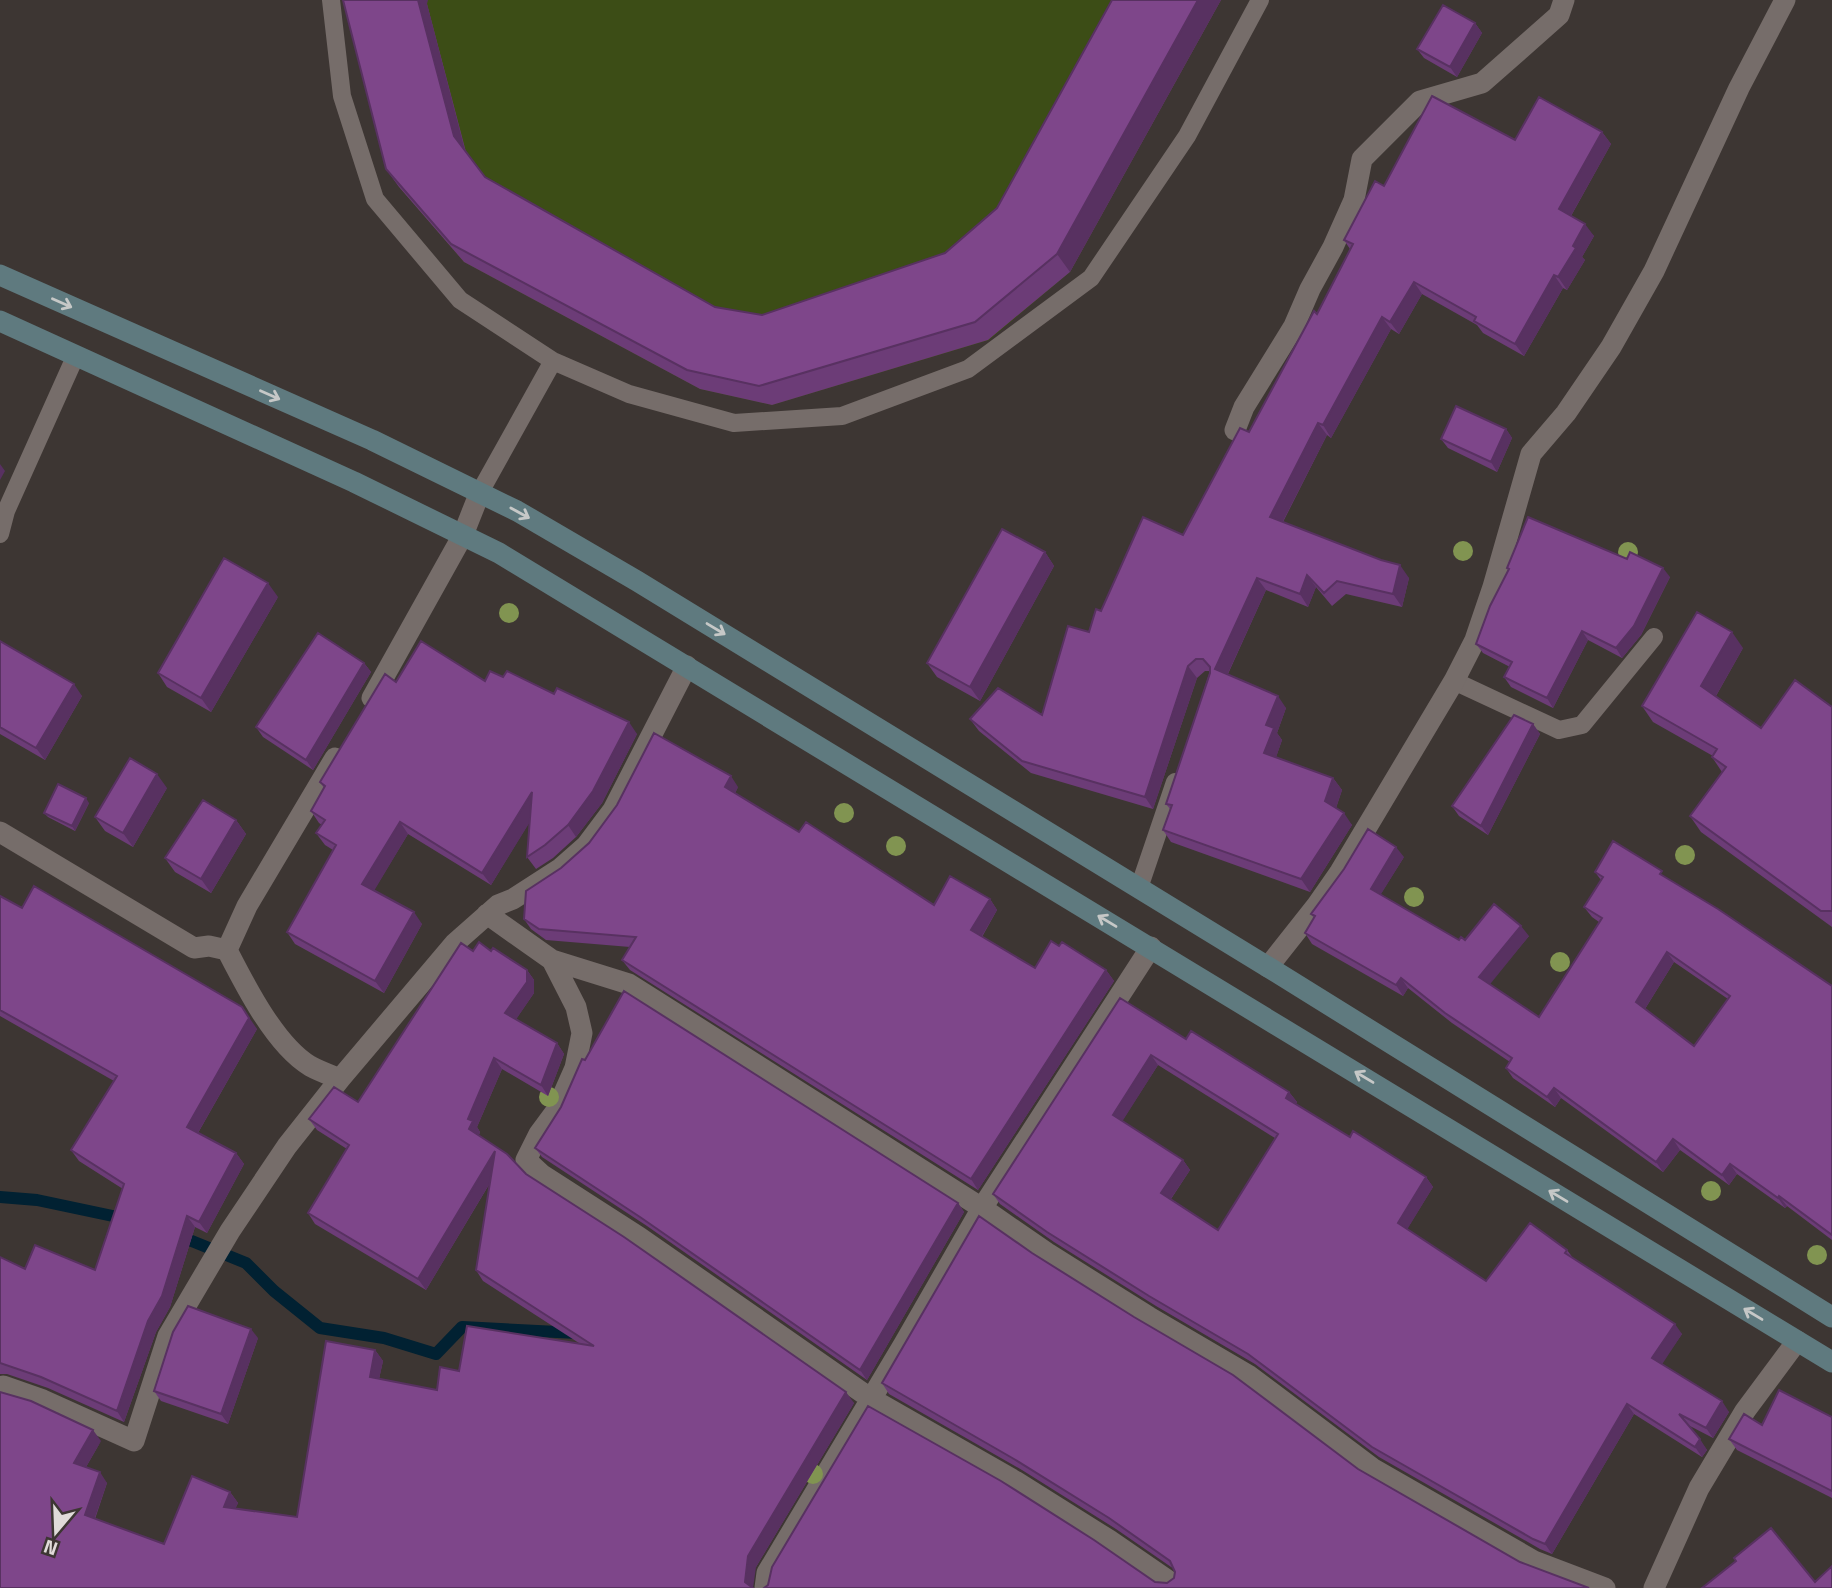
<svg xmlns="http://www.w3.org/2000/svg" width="1832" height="1588" font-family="'Titillium Web',sans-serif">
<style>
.pitch{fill:#3c4d16}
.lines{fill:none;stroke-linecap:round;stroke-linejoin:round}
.stream{stroke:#012132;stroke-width:12}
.lane{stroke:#766d6a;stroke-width:18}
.street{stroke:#766d6a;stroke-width:21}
.secondary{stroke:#5f7a7f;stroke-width:21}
.tree{fill:#819451}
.wall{fill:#6c3c77;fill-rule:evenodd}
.shaded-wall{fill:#583161}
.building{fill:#7e468a;stroke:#583161;stroke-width:2;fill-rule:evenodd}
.oneway{stroke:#c6c8c7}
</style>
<rect width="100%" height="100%" fill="#3d3633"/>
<!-- pitch -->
<path class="pitch" d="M355,0H1221L1070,272L989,340L772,405L700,389L464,262L399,187L353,8Z"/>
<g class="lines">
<!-- stream -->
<path class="stream" d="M0,1197L37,1200L127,1219
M177,1235L246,1263L274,1291L320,1328L384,1338L436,1354L462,1327L577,1333"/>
<!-- lane -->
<path class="lane" d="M331,0L342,96L375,199L460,300L553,361L629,394L734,423L842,416L968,369L1091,278L1187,136L1260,0
M480,492L553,361
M0,534L6,511L76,355
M1454,681L1559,730L1582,725L1654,637
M1139,888L1175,782"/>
<!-- street -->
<path class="street" d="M1235,430L1244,407L1294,326L1310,289L1333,247L1354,200L1362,159L1420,101L1482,83L1559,15L1564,0
M372,698L463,535L480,492
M335,758L247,906L227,950C245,985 275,1045 310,1066C319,1071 330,1075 340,1079
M0,832L194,948L209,946L227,950
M487,914L552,960L576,1007L582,1033L575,1068L556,1111L539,1134L526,1160L541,1174L639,1237L870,1398L1015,1481L1109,1540L1170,1582
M552,960L629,984L982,1208L1047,1253L1149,1317L1248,1375L1372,1468L1534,1561L1605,1588
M1268,967L1317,905L1340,872L1454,681L1475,640L1493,587L1531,454L1566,413L1611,347L1654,271L1739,88L1785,0
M0,1387L3,1386L43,1400L134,1441L168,1336L230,1231L287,1146L340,1079L455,943L498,905L513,899L561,868L586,846L613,810L687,666
M765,1588L767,1573L904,1344L982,1208L1151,947
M1654,1588L1699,1488L1745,1411L1797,1341"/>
<!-- secondary -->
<path class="secondary" d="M0,275L372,440L517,511L637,581L1268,967L1832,1317
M0,321L354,482L499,553L1832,1362"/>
</g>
<!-- trees -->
<g class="tree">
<circle cx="1463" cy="551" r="10"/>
<circle cx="1628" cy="552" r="10"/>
<circle cx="509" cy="613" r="10"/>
<circle cx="844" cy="813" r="10"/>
<circle cx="896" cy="846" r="10"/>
<circle cx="1685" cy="855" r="10"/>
<circle cx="1414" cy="897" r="10"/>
<circle cx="1560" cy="962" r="10"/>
<circle cx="549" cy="1097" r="10"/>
<circle cx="1711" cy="1191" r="10"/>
<circle cx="1817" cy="1255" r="10"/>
<circle cx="813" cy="1474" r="10"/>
</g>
<!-- wall -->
<path class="wall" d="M1112,0H1221L1070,272L988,340L772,405L700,389L464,262L399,187L386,169L427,4L466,152L485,177L715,307L762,315L945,253L997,208Z
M1475,23L1482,33L1457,77L1424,58L1417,49Z
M1602,132L1611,144L1571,216L1594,236L1582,257L1585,260L1567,290L1563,288L1524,356L1483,333L1477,325L1422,294L1399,334L1391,329L1331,438L1327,435L1283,522L1409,578L1402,607L1346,594L1332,606L1316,587L1308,607L1266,590L1228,674L1286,708L1277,733L1282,740L1276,757L1333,778L1342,790L1336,808L1352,825L1310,892L1171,842L1163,830L1170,809L1166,804L1210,671H1205L1197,678L1153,809L1031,773L979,731L970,719L1042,715L1101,611L1183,535L1249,432L1317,314L1350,249L1344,240L1384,186L1515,140Z
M1506,429L1512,438L1497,472L1448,448L1441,439Z
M1045,552L1054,566L980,701L937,677L927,663Z
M1507,568L1670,577L1641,635L1622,658L1588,640L1553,708L1511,687L1504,677L1510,667L1483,653L1476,644L1508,571Z
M278,597L211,712L167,687L158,673Z
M0,641L82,696L45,760L0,734Z
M1743,648L1716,696L1761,728L1832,707V927L1701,832L1690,816L1722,772L1712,757L1713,756L1653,722L1642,706Z
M364,663L371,672L313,770L263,737L256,727Z
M503,677L554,694L637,734L602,803L576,837L553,858L536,869L527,857L530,821L491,885L408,834L374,890L422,924L384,993L295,944L287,932L333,850L325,845L316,833L322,825L319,823L311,811L324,788L320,782L396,682L485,681Z
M1533,724L1540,734L1488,835L1459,816L1452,806Z
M738,787L735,793L799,832L934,905L990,899L997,910L982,937L1035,968L1106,970L1114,981L978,1190L630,970L622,960L630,947L546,940L531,929L524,919Z
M167,788L133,847L105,831L95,817Z
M89,803L75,831L48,817L44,813Z
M236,820L246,834L211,893L175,872L165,858Z
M1404,857L1380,895L1459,940L1529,936L1489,984L1539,1017L1599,922L1592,917L1584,907L1601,880L1595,872L1667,878L1832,986V1240L1787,1206L1785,1208L1737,1174L1729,1185L1680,1150L1663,1172L1561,1098L1555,1107L1513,1078L1506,1068L1510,1062L1452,1023L1408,988L1403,996L1312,944L1305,933L1314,918L1311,914ZM1674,962L1728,999L1694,1046L1645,1009Z
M0,896L22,908L257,1029L198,1133L236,1153L244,1164L207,1233L195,1227L170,1307L156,1332L124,1422L48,1388L7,1374H0V1257L25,1269L95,1270L123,1189L79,1161L71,1150L114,1081L0,1016Z
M473,951H491L527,970L534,980V993L516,1019L557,1043L564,1054L548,1096L502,1069L477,1127L480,1132L479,1135L526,1174L854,1403L756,1567L0,1588L101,1441L86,1467L107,1483L95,1519L164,1544L230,1492L238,1503L235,1509L297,1517L375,1350L383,1361L379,1379L437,1390L459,1371L582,1345L483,1281L476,1270L490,1183L426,1290L315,1224L308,1213L347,1149L317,1130L309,1119L358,1102Z
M1120,998L1186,1039L1289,1092L1297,1102L1296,1104L1350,1137L1426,1177L1433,1187L1407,1229L1486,1281L1567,1250L1573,1258L1682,1334L1661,1364L1729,1412L1713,1438L1688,1425L1707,1450L1702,1457L1634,1414L1552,1554L1540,1549L1379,1457L1255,1364L1156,1306L1054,1242L1000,1204L993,1194ZM1158,1065L1275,1138L1218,1230L1171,1199L1190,1170L1183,1160L1122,1121Z
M535,1148L958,1203L964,1212L867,1380L647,1226L542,1157Z
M1032,1253L1358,1469L1520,1562L1589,1588H764L1155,1582L1167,1583L1174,1578L1175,1572L1174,1569L1116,1529L1022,1470L889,1394L882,1383Z
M258,1338L228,1424L161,1401L154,1391Z
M1832,1417V1498L1737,1450L1729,1439L1762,1425Z"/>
<!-- shaded-wall -->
<path class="shaded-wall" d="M418,0H428L427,4L466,154L454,136Z
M1198,0H1221L1070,272L1057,254Z
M1475,23L1482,33L1457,77L1450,67Z
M1602,132L1611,144L1568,221L1559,209Z
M1585,224L1594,236L1582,257L1585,260L1567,290L1558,277L1573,246Z
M1554,275L1563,288L1524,356L1515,344Z
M1414,282L1422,294L1399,334L1390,322Z
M1382,317L1391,329L1331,438L1323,425Z
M1318,423L1327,435L1279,529L1270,517Z
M1506,429L1512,438L1497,472L1491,462Z
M0,464L5,471L0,480Z
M1045,552L1054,566L980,701L970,687Z
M1400,565L1409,578L1402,607L1393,594Z
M1663,568L1670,577L1641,635L1622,658L1616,648Z
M1307,575L1316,587L1308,607L1300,594Z
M1257,578L1266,590L1224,682L1215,669Z
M268,583L278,597L211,712L201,698Z
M1582,631L1588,640L1553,708L1547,698Z
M1732,632L1743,648L1713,701L1701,686Z
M364,663L371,672L313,770L306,760Z
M1188,666L1197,678L1153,809L1145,797Z
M74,684L82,696L45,760L36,748Z
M1278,696L1286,708L1277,733L1282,740L1273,766L1264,753L1266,725Z
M629,722L637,734L602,803L576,837L568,825Z
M1533,724L1540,734L1488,835L1481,826Z
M157,774L167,788L133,847L123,833Z
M731,776L738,787L733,798L725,787Z
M1333,778L1342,790L1334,814L1325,801Z
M532,792L541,804L491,885L482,873Z
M86,798L89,803L75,831L72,826Z
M1344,813L1352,825L1310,892L1301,879Z
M236,820L246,834L211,893L201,879Z
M400,822L408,834L371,896L362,884Z
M1396,847L1404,857L1378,899L1371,889Z
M990,899L997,910L979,941L971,930Z
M414,912L422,924L384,993L375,981Z
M1521,926L1529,936L1487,988L1479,977Z
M1667,952L1674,962L1643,1012L1636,1002Z
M527,970L534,980V993L513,1024L505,1013Z
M1106,970L1114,981L978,1190L971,1179Z
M1401,978L1408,988L1403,996L1396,985Z
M242,1007L257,1029L195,1138L187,1127Z
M557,1043L564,1054L548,1096L541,1085Z
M1151,1055L1158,1065L1120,1125L1113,1115Z
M494,1058L502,1069L477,1127L480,1132L477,1140L469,1129L468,1119Z
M1554,1088L1561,1098L1555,1107L1547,1097Z
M1289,1092L1297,1102L1293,1108L1286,1098Z
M1673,1139L1680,1150L1663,1172L1656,1162Z
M495,1151L503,1161L426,1290L418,1279Z
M236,1153L244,1164L207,1233L199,1222Z
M1183,1160L1190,1170L1168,1203L1161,1193Z
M1730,1164L1737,1174L1729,1185L1722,1175Z
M1426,1177L1433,1187L1405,1233L1398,1223Z
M1779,1196L1787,1206L1785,1208L1778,1198Z
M958,1203L964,1212L867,1380L860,1370Z
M187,1216L195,1227L170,1307L156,1332L124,1422L117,1411L148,1321Z
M1675,1324L1682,1334L1659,1369L1652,1358Z
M251,1329L258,1338L228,1424L221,1414Z
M375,1350L383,1361L377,1388L370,1377Z
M846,1392L854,1403L756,1567L753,1588L745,1582L748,1556Z
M1722,1401L1729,1412L1713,1438L1706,1428Z
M1627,1404L1634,1414L1552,1554L1545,1544Z
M93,1430L101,1441L82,1474L74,1463Z
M1700,1439L1707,1450L1702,1457L1695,1447Z
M100,1472L107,1483L92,1526L85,1515Z
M230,1492L238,1503L231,1518L224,1507Z"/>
<!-- building -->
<path class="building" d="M343,0H418L454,136L485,177L715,307L762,315L945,253L997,208L1112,0H1198L1057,254L975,322L759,386L687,370L451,244L386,169Z
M1443,5L1475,23L1450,67L1417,49Z
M1432,96L1515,140L1539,97L1602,132L1559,209L1585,224L1573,246L1576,248L1558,277L1554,275L1515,344L1474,321L1476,317L1414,282L1390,322L1382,317L1323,425L1318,423L1270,517L1381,560L1400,565L1393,594L1337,581L1324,593L1307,575L1300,594L1257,578L1215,669L1278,696L1266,725L1274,728L1264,753L1333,778L1325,801L1344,813L1301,879L1163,830L1172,805L1166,804L1210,673V667L1203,659H1196L1188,666L1145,797L1022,761L970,719L998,688L1042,715L1068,626L1089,632L1096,609L1101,611L1143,517L1183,535L1240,428L1249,432L1314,311L1317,314L1353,244L1344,240L1375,181L1384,186Z
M1456,406L1506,429L1491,462L1441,439Z
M1528,517L1627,559L1630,552L1663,568L1634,626L1616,648L1582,631L1547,698L1504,677L1512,662L1476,644L1490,606L1509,569L1507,568Z
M1002,529L1045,552L970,687L927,663Z
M224,558L268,583L201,698L158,673Z
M1697,612L1732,632L1701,686L1761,728L1795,680L1832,707V911H1821L1690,816L1726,767L1712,757L1717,749L1642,706Z
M318,633L364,663L306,760L256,727Z
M0,641L74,684L36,748L0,727Z
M421,641L485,681L490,671L503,677L507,671L554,694L557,688L629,722L593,791L568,825L545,845L527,857L532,792L482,873L400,822L362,884L414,912L375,981L287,932L336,845L316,833L325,820L311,811L325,786L320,782L385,674L396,682Z
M1514,715L1533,724L1481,826L1452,806Z
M654,733L731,776L725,787L799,832L806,822L934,905L950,876L990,899L971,930L1035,968L1051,941L1059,946L1062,942L1106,970L971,1179L622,960L636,937L539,929L524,919L526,891L561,868L589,843L617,805Z
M130,758L157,774L123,833L95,817Z
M58,784L86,798L72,826L44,813Z
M203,800L236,820L201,879L165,858Z
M1368,829L1396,847L1371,889L1459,940L1461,937L1465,940L1494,904L1521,926L1479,977L1539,1017L1602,918L1584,907L1603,877L1595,872L1613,841L1662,871L1660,874L1718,909L1832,986V1235L1779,1196L1778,1198L1730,1164L1722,1175L1673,1139L1656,1162L1554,1088L1547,1097L1506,1068L1512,1058L1445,1013L1401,978L1396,985L1305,933L1315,916L1311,914L1344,869ZM1667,952L1730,996L1694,1046L1636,1002Z
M34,886L242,1007L249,1018L187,1127L236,1153L199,1222L187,1216L162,1296L148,1321L117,1411L41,1377L0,1363V1257L25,1269L35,1245L95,1270L124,1184L71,1150L117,1076L0,1010V896L22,908Z
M479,942L491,951L493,948L527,970V982L505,1013L557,1043L541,1085L494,1058L468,1119L473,1121L469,1129L507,1154L526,1174L624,1237L846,1392L748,1556L745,1582L753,1588H0V1392L31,1401L93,1430L74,1463L100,1472L85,1515L164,1544L192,1476L230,1492L224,1507L297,1517L326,1341L375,1350L370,1377L437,1390L440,1367L459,1371L467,1326L594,1346L476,1270L495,1151L418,1279L308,1213L349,1145L309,1119L334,1087L358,1102L461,943L473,951Z
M624,991L958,1203L860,1370L640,1217L535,1148L561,1107L582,1059L585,1060Z
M1120,998L1186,1039L1191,1031L1289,1092L1286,1098L1350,1137L1353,1131L1426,1177L1398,1223L1486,1281L1530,1223L1567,1250L1565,1253L1675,1324L1652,1358L1722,1401L1706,1428L1679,1414L1700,1439L1695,1447L1627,1404L1545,1544L1533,1539L1372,1447L1248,1354L1149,1296L1047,1232L993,1194ZM1151,1055L1278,1134L1218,1230L1161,1193L1183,1160L1113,1115Z
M979,1216L1032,1253L1134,1317L1233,1375L1358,1469L1520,1562L1589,1588H764L768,1585L772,1567L868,1406L1001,1481L1094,1540L1155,1582L1167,1583L1174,1578L1175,1572L1170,1561L1109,1518L1014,1459L882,1383Z
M188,1306L251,1329L221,1414L154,1391L173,1332Z
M1779,1390L1832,1417V1491L1729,1439L1744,1414L1762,1425Z
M1771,1528L1815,1582L1832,1566V1588H1702L1736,1561L1734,1558Z"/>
<!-- one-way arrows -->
<defs><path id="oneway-shaft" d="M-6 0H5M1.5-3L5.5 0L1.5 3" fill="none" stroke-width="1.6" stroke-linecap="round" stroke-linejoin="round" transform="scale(1.75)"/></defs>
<g class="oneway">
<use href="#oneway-shaft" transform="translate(62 303) rotate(24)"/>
<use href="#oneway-shaft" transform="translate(270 395) rotate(24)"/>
<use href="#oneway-shaft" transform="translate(520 513) rotate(29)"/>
<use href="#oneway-shaft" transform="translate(716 629) rotate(31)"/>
<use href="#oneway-shaft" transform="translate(1107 921) rotate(-149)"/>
<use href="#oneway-shaft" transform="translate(1364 1077) rotate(-149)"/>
<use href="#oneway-shaft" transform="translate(1558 1196) rotate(-149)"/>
<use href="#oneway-shaft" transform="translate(1753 1314) rotate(-149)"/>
</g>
<!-- north arrow -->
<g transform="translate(56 1532) rotate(199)" stroke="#3d3633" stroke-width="5" paint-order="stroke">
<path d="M0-5L12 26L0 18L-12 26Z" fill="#e0dbd9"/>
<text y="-10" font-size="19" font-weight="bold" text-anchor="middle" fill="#e0dbd9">N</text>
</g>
</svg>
